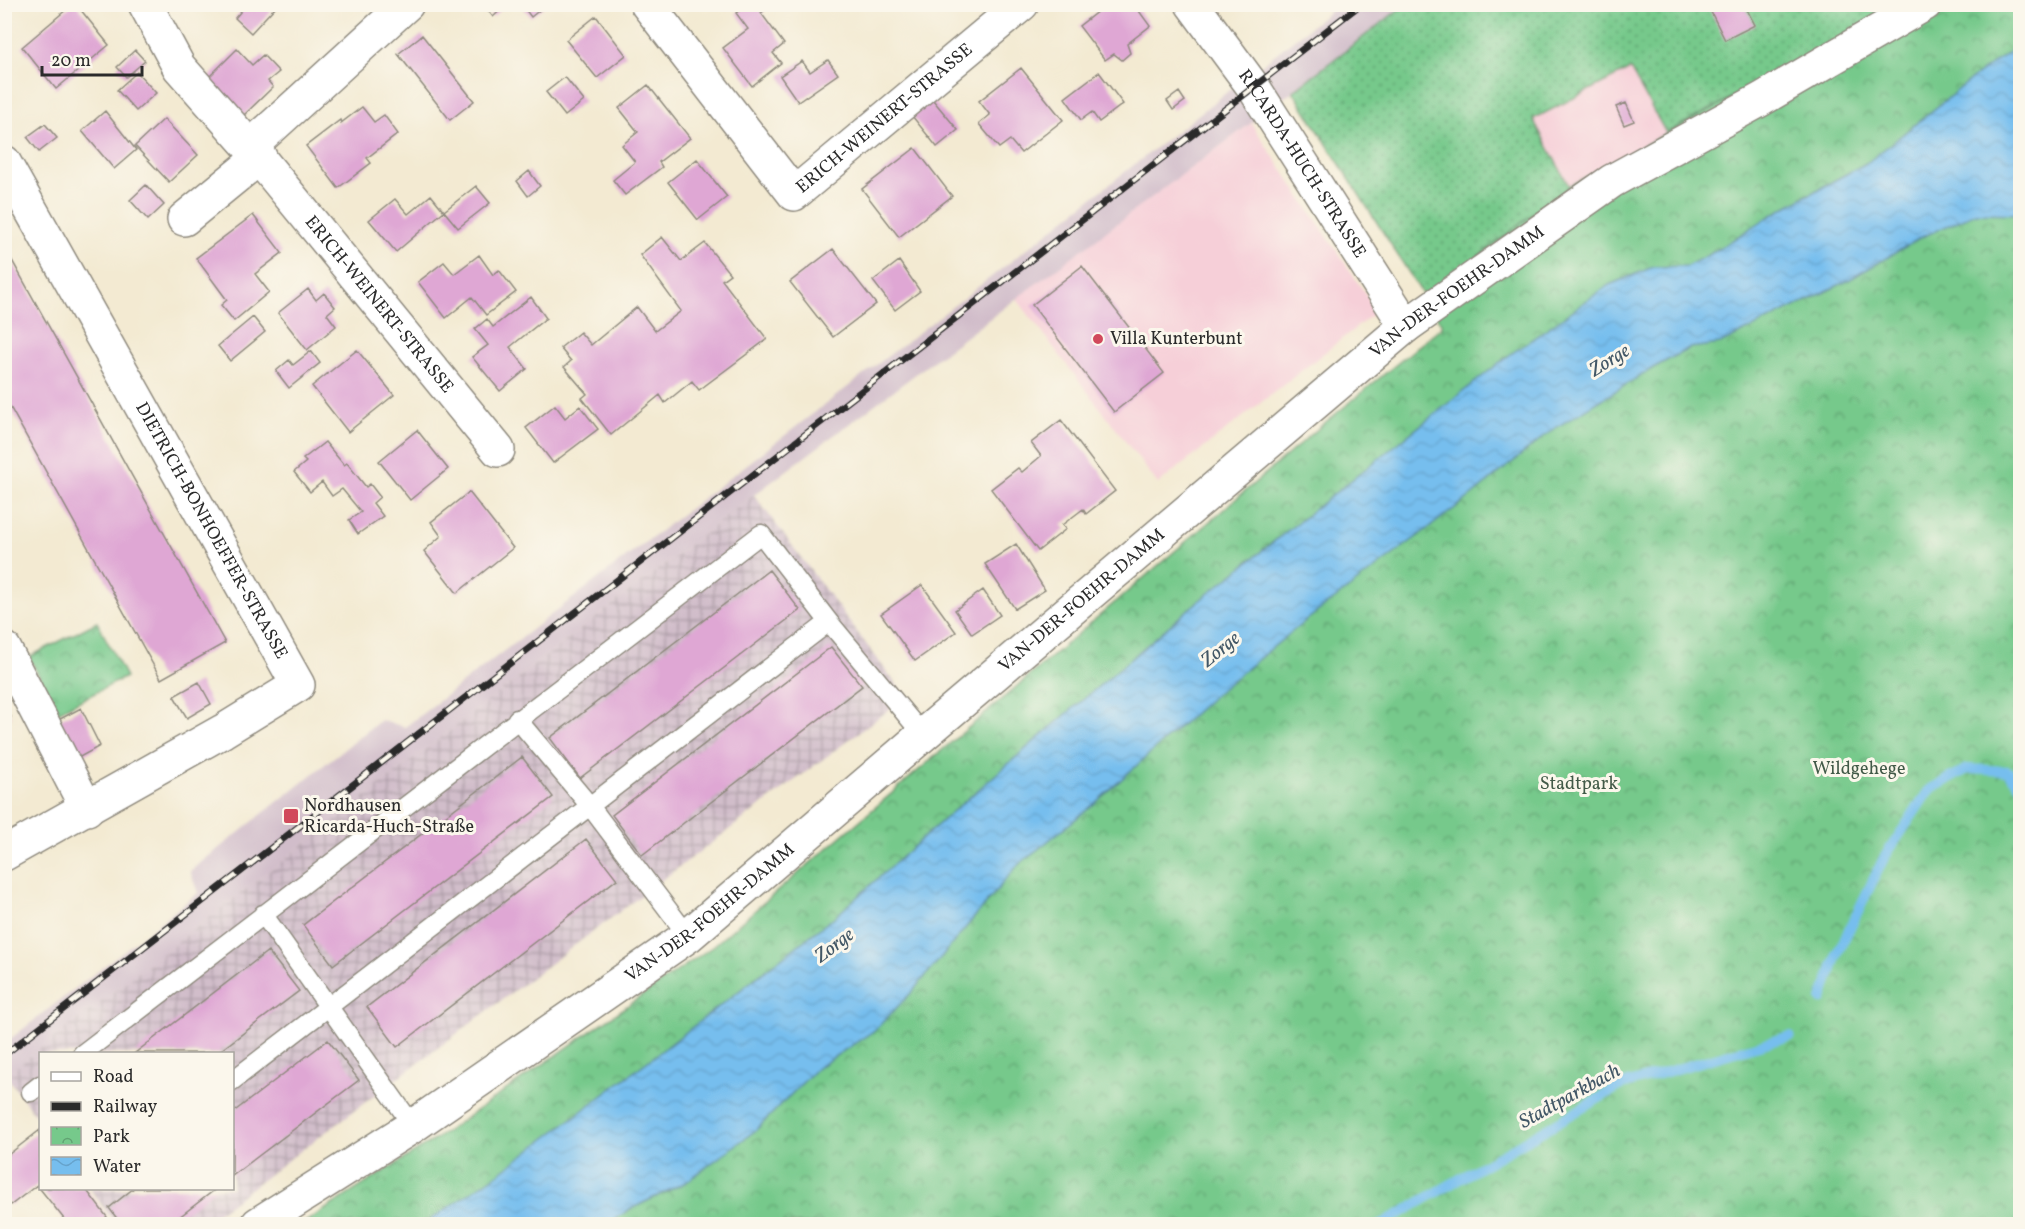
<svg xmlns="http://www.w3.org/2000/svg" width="2025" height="1229" font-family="Vollkorn,serif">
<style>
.built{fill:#f6cfd8}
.industrial{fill:url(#industrial-grid)}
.railway{fill:#d1bdca}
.park{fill:url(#park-crowns);stroke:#507a5b;stroke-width:1.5}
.garden{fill:url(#garden-dots);stroke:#507a5b;stroke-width:1.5}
.water{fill:url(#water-waves);stroke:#50748c;stroke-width:1.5}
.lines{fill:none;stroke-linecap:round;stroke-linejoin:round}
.stream{stroke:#76beee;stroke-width:10}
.building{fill:#dfa7d4}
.lane-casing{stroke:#8f8a7e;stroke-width:21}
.street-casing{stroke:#8f8a7e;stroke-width:36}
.lane{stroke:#fff;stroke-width:18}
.street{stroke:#fff;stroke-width:33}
.rail-casing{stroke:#2b2b2b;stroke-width:7}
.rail{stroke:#fbf7ec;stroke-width:4.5;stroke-dasharray:14;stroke-linecap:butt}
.poi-dot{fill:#d1495b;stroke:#fbf7ec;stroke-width:2}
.labels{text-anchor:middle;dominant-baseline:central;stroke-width:6;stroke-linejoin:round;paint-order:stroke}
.street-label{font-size:18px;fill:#2b2b2b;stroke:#fbf7ec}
.poi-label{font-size:18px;fill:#2b2b2b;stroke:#fbf7ec;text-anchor:start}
.park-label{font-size:18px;fill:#425a48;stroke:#fbf7ec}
.water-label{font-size:20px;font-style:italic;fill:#425766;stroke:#fbf7ec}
</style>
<defs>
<pattern id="industrial-grid" width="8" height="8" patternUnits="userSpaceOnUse" patternTransform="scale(1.5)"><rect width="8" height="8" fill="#d1bdca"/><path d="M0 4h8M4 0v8" fill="none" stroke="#aa9aa4"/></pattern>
<pattern id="park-crowns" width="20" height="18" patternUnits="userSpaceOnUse" patternTransform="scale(1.5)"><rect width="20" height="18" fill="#76c98b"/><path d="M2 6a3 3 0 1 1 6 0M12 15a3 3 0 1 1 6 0" fill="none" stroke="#61a372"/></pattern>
<pattern id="garden-dots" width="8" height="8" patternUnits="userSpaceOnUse" patternTransform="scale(1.5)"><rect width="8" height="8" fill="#76c98b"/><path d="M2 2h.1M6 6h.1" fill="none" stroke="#61a372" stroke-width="1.8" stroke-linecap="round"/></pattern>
<pattern id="water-waves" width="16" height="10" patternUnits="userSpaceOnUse" patternTransform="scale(1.5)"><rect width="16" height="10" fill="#76beee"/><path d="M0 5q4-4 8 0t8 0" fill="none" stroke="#66a3cc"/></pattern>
</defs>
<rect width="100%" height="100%" fill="#fbf7ec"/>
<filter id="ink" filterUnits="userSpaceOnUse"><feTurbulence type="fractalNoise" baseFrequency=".0167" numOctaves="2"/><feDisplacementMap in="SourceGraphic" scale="12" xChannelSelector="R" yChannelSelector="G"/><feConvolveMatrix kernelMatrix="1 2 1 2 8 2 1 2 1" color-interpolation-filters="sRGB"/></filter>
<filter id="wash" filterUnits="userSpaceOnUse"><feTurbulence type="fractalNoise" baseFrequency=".008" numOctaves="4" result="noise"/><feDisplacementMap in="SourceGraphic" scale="24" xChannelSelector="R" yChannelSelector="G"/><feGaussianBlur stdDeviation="1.35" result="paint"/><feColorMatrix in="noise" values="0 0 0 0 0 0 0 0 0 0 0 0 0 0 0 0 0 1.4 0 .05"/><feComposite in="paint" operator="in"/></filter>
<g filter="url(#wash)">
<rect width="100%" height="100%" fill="#f3ead2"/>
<!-- built -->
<path class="built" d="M1630,69L1666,133L1569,186L1532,119Z
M1251,123L1377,311L1158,484L1016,298Z"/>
<!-- industrial -->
<path class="industrial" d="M754,495L906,697L203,1224H116L90,1189L232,1188V1054H40V1122L6,1075Z"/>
<!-- railway -->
<path class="railway" d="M1338,5H1405L1251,123L754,495L5,1076V1043L198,893L190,871L381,720L405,727L995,274Z"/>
<!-- park -->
<path class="park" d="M1904,5H2020V1224H302L437,1138L712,947L1327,421L1443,326L1425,298L1569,186Z
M97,622L126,677L58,712L29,657Z"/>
<!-- garden -->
<path class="garden" d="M1405,5H1904L1666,133L1630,69L1533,119L1569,186L1425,298L1293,91Z"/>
<!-- water -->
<path class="water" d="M2020,44V214L1976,213L1922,237L1847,281L1720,344L1690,348L1653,368L1552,430L1471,496L1304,622L1219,691L1093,805L1017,866L913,991L874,1031L817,1068L756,1130L686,1182L627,1211L609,1224H424L498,1174L668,1046L837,915L951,813L1190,608L1508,356L1609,285L1653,267L1687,266L1712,253L1775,213L1868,162L1978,74Z"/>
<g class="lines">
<!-- stream -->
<path class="stream" d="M1822,999L1837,954L1884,858L1929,790L1967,769L2008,771L2020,786
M1382,1224L1622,1085L1790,1036"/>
</g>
<g id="blocks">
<!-- building -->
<path class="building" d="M73,4H76L109,45L56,89L22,47Z
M247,4H274L276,6L251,33L235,18Z
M483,4H507L493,17Z
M521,4H547L531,17Z
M1107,4H1134L1150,26L1127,44L1130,53L1122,60L1114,54L1105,60L1079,26Z
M1721,4H1744L1755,25L1725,40L1710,10Z
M748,5H772L761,13L784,44L773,53L781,63L752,86L723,48L748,29L736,13Z
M596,16L626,55L597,78L566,40Z
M422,35L474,101L450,120L398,54Z
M237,49L252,65L263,55L279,72L268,81L273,87L244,115L208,78Z
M135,50L145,61L126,77L117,67Z
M828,60L838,74L798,102L780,76L802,61L810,72Z
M1021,68L1063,120L1021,153L1010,140L999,148L979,124L990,115L979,101Z
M137,72L156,93L136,111L117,90Z
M1099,72L1123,104L1099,122L1092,112L1081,120L1065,98Z
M565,77L584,101L565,116L546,92Z
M648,85L690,138L659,162L662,167L625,195L613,180L635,162L622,145L638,132L619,108Z
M1179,92L1185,101L1173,110L1167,101Z
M933,100L958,130L937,147L912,116Z
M1626,103L1634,121L1624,125L1616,107Z
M362,107L374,122L384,115L398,134L367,158L371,163L338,188L306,146L340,120L341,123Z
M105,111L136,150L114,169L82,131Z
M164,119L198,155L169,182L135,146Z
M45,124L57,138L39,152L27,137Z
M915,148L952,196L899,237L862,189Z
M697,159L727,197L698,220L668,182Z
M529,171L540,186L528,196L517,181Z
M146,185L164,205L148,220L130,200Z
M476,186L490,203L458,228L444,211Z
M431,195L444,211L396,252L369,220L395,199L408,214Z
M253,215L282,253L255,274L269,292L234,321L221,305L227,300L196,258Z
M662,237L681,261L705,243L730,274L722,280L767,339L699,390L692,381L665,403L660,395L611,435L582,398L587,394L564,367L571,361L560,348L580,332L591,345L637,307L655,331L681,311L640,255Z
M4,246L225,643L161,679L4,396Z
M833,249L876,304L833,337L790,282Z
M479,255L493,275L499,270L516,292L486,315L472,297L446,318L418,282L444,262L454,274Z
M899,261L920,291L895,310L873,281Z
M1082,266L1164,373L1114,412L1032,305Z
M308,289L316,300L324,293L335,307L327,314L336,326L307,350L278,313Z
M531,297L546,318L510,347L527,369L500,391L472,357L488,345L475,329L487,319L493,327Z
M253,317L265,332L230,361L218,346Z
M357,350L394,395L348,432L312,386Z
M311,351L320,363L289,388L276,371L289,360L293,365Z
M555,405L565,418L580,406L598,429L553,463L526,428Z
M1061,420L1115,491L1086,514L1083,509L1062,525L1066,529L1038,551L991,489L1018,468L1022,472L1041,456L1031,443Z
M417,430L448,469L410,500L379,461Z
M325,442L344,465L347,463L366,487L370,484L380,497L373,503L383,516L358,534L349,520L361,512L342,489L332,496L322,482L310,492L294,472L306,462L303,459Z
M469,492L513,548L457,593L424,551L441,536L431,522Z
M1016,544L1045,590L1015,609L985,564Z
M769,570L800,610L580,778L550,738Z
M922,585L956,632L915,661L881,614Z
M983,590L1000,615L972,634L955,610Z
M831,647L862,686L642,855L612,815Z
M199,682L211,704L187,718L174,696Z
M4,704L11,717L4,721Z
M81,708L100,746L78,758L58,720Z
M522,757L553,797L333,965L303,925Z
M586,839L617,879L397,1047L367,1007Z
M268,951L299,991L217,1053H135Z
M328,1040L359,1080L232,1176V1113Z
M40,1130V1188H85L107,1217L97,1224H68L37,1185L11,1205L4,1197V1158Z
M134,1188H217L170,1224H121L109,1208Z"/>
</g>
</g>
<g filter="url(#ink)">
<use href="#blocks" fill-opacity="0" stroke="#8f8a7e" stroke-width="1.5"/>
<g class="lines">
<!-- lane casing -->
<g class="lane-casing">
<path id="lane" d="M517,719L590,806L688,936
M263,914L413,1126
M82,1054L761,534L829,622L923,735
M232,1081L829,622
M31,1092L40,1085"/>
</g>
<!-- street casing -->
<g class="street-casing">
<g id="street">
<path d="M145,4L179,67L250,147"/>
<path id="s1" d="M407,4L250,147L498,450"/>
<path id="s2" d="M647,4L794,194L1022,4"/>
<path id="s3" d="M1192,4L1254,88L1406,326"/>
<path id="s4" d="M4,162L298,685L223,731L4,854"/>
<path d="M184,219L260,157"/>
<path d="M4,648L87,809"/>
<path id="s5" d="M258,1224L413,1126L688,936L923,735L1406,326L1612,181L1762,99L1925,4"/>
</g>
</g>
<!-- lane -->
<use href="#lane" class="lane"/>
<!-- street -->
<use href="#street" class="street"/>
<!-- rail casing -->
<g class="rail-casing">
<path id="rail" d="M4,1055L1361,4"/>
</g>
<!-- rail -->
<use href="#rail" class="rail"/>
</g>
</g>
<!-- markers -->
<g class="poi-dot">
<circle cx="1098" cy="339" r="6"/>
<rect x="283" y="808" width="16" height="16" rx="3"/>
</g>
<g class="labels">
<!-- street labels -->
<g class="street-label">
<text stroke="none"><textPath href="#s2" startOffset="358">ERICH-WEINERT-STRASSE</textPath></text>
<text stroke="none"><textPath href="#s3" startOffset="194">RICARDA-HUCH-STRASSE</textPath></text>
<text stroke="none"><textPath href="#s5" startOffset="1521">VAN-DER-FOEHR-DAMM</textPath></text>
<text stroke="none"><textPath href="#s1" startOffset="416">ERICH-WEINERT-STRASSE</textPath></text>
<text stroke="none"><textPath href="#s4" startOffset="423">DIETRICH-BONHOEFFER-STRASSE</textPath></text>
<text stroke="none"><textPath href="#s5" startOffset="1035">VAN-DER-FOEHR-DAMM</textPath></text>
<text stroke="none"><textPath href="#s5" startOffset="549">VAN-DER-FOEHR-DAMM</textPath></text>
</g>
<!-- poi labels -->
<g class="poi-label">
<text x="1110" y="339">Villa Kunterbunt</text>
<text x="304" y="806">Nordhausen<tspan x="304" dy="21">Ricarda-Huch-Straße</tspan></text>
</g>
<!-- park labels -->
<g class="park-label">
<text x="1859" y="769">Wildgehege</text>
<text x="1579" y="784">Stadtpark</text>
</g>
<!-- water labels -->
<g class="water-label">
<text transform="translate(1610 361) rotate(-32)">Zorge</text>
<text transform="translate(1221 650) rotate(-39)">Zorge</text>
<text transform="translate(835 946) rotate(-37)">Zorge</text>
<text transform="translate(1570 1097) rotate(-29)">Stadtparkbach</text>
</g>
</g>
<!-- margin -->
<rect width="2025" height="1229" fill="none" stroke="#fbf7ec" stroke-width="24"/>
<!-- legend -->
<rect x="39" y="1052" width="195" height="138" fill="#fbf7ec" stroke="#a8a59f" stroke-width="1.5"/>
<rect x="51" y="1072" width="30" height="9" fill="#ffffff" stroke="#a8a59f" stroke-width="1.5"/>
<text x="93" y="1082" font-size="18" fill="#2b2b2b">Road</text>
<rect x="51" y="1102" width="30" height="9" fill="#2b2b2b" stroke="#a8a59f" stroke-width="1.5"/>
<text x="93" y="1112" font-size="18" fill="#2b2b2b">Railway</text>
<rect x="51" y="1127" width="30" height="18" fill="url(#park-crowns)" stroke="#a8a59f" stroke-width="1.5"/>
<text x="93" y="1142" font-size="18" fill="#2b2b2b">Park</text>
<rect x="51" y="1157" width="30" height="18" fill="url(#water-waves)" stroke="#a8a59f" stroke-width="1.5"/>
<text x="93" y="1172" font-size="18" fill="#2b2b2b">Water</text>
<!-- scale -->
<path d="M42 66v9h100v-9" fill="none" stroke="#2b2b2b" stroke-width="3"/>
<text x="51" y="66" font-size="18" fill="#2b2b2b" stroke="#fbf7ec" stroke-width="4.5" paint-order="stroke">20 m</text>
</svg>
